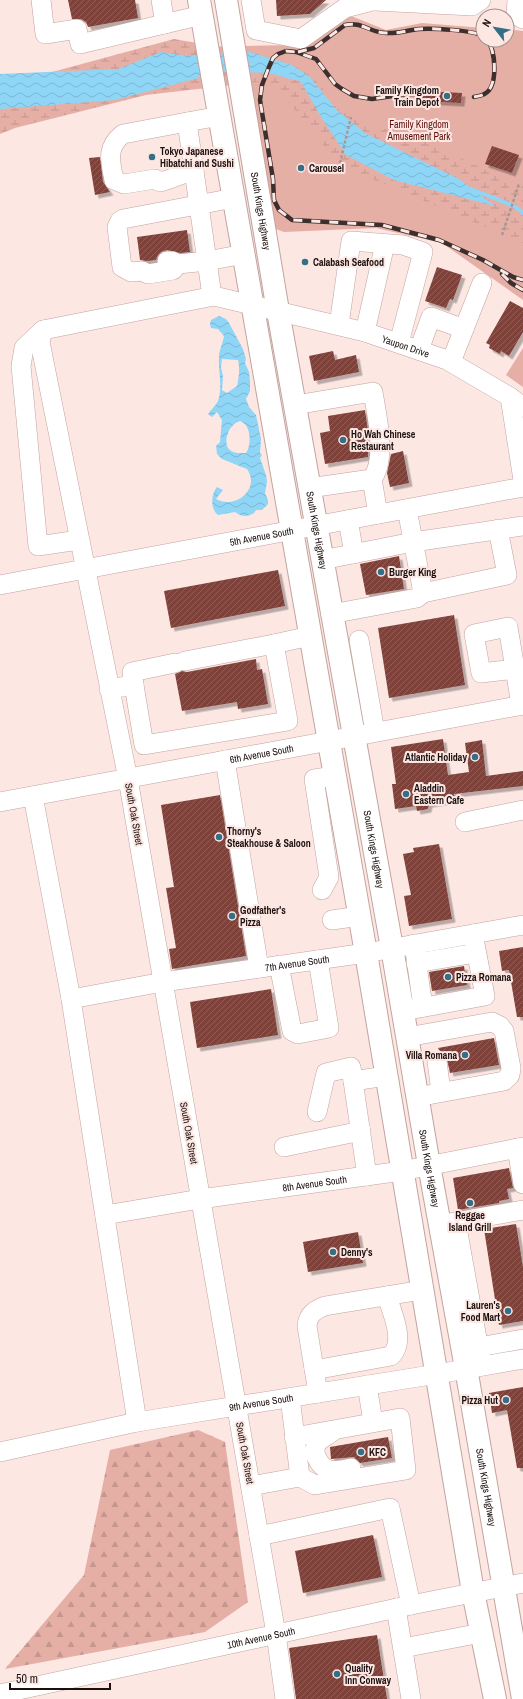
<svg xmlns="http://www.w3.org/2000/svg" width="523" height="1699" font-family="'Archivo Narrow',sans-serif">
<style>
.green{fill:#e5afa6}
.forest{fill:url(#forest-firs)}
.wetland{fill:url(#wetland-marsh)}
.water{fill:url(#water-waves);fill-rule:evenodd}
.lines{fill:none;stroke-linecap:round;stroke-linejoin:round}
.stream{stroke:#8fd5f6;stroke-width:4}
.building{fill:url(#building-hatch);filter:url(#shadow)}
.minor-casing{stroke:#c3a39e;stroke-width:20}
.major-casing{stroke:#c3a39e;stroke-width:24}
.path{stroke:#a89794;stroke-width:2.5;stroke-dasharray:3 2;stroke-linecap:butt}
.minor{stroke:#fff;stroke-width:19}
.major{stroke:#fff;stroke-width:22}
.rail-casing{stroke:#3c2f2d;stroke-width:4.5}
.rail{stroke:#fce7e3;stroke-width:3;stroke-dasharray:9;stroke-linecap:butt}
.poi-dot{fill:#346e87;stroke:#fce7e3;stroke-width:1.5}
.labels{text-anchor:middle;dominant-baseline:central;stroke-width:4;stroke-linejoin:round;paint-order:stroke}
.poi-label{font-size:10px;font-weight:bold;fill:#1b100e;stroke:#fce7e3;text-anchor:start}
.park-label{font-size:10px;fill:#5e0c09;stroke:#fce7e3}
.street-label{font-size:10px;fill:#1b100e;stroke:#fce7e3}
</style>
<defs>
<pattern id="forest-firs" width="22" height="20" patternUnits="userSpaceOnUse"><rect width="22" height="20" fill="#e5afa6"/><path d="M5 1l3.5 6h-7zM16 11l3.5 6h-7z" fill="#c4968e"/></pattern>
<pattern id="wetland-marsh" width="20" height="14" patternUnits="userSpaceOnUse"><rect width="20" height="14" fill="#e5afa6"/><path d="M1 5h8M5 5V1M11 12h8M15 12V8" fill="none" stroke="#c4968e"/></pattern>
<pattern id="water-waves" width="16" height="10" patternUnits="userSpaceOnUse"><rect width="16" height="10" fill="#8fd5f6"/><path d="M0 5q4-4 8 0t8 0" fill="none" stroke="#7bb6d2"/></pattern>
<pattern id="building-hatch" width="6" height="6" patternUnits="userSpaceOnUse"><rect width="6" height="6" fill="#7e423a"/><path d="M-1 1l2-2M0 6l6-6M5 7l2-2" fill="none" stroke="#8d5f59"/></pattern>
<filter id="shadow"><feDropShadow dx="3.5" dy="3.5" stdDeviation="0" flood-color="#0004"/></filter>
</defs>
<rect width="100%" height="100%" fill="#fce7e3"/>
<!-- green -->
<path class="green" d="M351,16L386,30L422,23L483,28V40H507V29L523,31V300L442,243L376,228L284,232L273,228L245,46L296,45Z
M523,348V387L506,375Z"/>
<!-- forest -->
<path class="forest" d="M198,1430L225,1442L248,1602L205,1632L5,1669L84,1575L110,1450Z"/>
<!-- wetland -->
<path class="wetland" d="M174,39C211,46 281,52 310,76C328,91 337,112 359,122C377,129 397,130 415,137C452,151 485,173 523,185V243L349,169L335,159L324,146L313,130L283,97L258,82L146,95L15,128L0,134V92L30,78Z"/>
<!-- water -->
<path class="water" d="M161,52L188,56L250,52L292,65L310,77L336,109L365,133L459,179L495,206L394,180L346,155L321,117L301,82L281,73L221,72L115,100L0,109V74L118,69Z
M219,316L226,319L229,323L243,349L246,359L245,363L249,372L250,381V391L246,399L249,407L256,415L261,439L260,453L262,455L260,458L266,475L267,482L265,493L268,500V504L262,510H256L254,513C247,517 242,517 235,512L218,515C210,509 211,494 217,487L223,490L216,499C235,510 261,489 247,469L222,459L217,454L216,446L220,442L222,420L217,412L212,417L208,414C211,410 216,405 218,401C223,386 218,371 219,357C219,350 223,343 224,336L218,329L211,328L210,324L211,320ZM222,359L238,360C240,368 239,378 237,386L227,393L222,390L223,376L221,367ZM240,421L245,424C251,431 251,446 246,453C241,453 234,454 230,450C222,444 228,424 240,421Z"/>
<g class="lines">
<!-- stream -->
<path class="stream" d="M273,72L295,78
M471,189L514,206L523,213"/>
</g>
<!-- building -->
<path class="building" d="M68,0H135L138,18L88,27L86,22L81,19H72Z
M276,0H326L310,14L277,16Z
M423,91L462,93L461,103L422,101Z
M492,146L519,155L512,173L485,164Z
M100,157L103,182L110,192L95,195L89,158Z
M187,230L190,252L180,253L167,250L161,252L158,255L156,260L147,261L140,260L137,237Z
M437,267L462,275L453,300L450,299L446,308L425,301Z
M510,301L523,308V332L509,356L501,351L500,354L489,348L490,345L486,343Z
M333,351L335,360L356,355L359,372L314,381L309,356Z
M365,410L369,438L368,457L325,464L320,433L330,431L328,416Z
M403,451L409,483L390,487L387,473L391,454Z
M399,556L404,589L366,595L360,564Z
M278,570L285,606L171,628L164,591Z
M454,615L465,685L389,698L378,628Z
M256,659L257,670L262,669L268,704L238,709L237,702L182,711L175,674L182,671L187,672Z
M443,739L448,775L469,772L465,743L482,740L486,776L523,771V786L454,794L455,800L429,804L428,809L417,811L416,806L395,809L392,784H396L391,747Z
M220,795L246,956L172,969L169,949L176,948L166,888L174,887L161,805Z
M439,844L452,919L409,926L404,896L411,895L403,854L414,852L413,848Z
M523,947V1017H517L509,970L502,971L499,951Z
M464,966L467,985L432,991L429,972Z
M271,989L278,1035L197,1048L190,1002Z
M494,1038L499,1065L450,1073L446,1055L439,1050L438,1048Z
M509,1168L513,1188L507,1189L509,1199L499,1201V1203L458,1210L453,1178Z
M516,1224L523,1267V1321L499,1325L484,1229Z
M358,1232L363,1263L308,1272L303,1242Z
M523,1387V1468H517L507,1410L492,1413L489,1393Z
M388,1437L392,1458L360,1463L354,1457L331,1459L330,1447Z
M373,1535L382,1577L303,1593L295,1551Z
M377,1635L387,1699H296L289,1648Z"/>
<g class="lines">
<!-- minor casing -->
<g class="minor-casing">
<g id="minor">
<path d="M41,0L45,34L77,29L80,44L202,15"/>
<path d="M161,0L165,24"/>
<path d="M251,0L256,30L301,39L345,8L376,0"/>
<path d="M517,0L516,15L523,19"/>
<path d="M375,1L472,6L481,0"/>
<path d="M187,122L123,134C106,147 110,161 114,180L124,184L155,179L160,182C173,179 181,173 194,171"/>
<path d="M167,261H172L178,264L207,261L244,254"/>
<path d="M178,264L173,270L148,274L142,271L131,272L122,267L117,227L120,221L123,219L234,198"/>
<path d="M212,296L187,122L220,116"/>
<path d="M339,325L351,241L403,245L423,252L399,343"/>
<path d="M43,330L24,348L21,366L38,546L79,540"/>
<path d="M365,332L385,244"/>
<path d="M419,350L431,317L464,329"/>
<path d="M451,362L482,283"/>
<path d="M510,397L523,480"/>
<path d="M295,405L373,392C377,416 387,459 372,479L378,514"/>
<path d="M309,488L372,479"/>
<path d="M407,509L423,593"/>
<path d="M348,520L354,554"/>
<path d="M322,560L413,542L523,526"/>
<path id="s1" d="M0,585L523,487"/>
<path d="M331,614L417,598L423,593L507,575L498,529"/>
<path d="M359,640L375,732"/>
<path d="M185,661L274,644"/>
<path d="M515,669L481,673L474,634L508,627L521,705"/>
<path d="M134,685L132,672L175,663"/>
<path d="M109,689L134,685L144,745L288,721L274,644L310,636"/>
<path d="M225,760L259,968"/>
<path d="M33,796L71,999L137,1422"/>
<path id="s2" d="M0,802L523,705"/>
<path d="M465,822L523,810"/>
<path d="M322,890L329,877L314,779L335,776"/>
<path d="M332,920L360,916"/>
<path d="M414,944L423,1007"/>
<path d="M416,963L476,953"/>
<path d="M279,965L292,1031L298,1034L329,1028L318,960"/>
<path id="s3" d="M71,999L163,982L366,953L523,925"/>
<path d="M403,1011L485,996L473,934"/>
<path d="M407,1037L492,1022L500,1026L504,1031L511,1068L510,1075L504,1081L417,1097"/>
<path d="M437,1061L441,1092"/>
<path d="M353,1081L386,1076"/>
<path d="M317,1112L326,1073L351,1067L367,1176"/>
<path d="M284,1147L361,1131"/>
<path d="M517,1148L523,1184"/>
<path id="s4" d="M105,1215L200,1199L402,1171L523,1147"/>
<path d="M456,1222L482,1366"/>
<path d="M444,1224L523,1210"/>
<path d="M479,1347L523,1339"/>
<path d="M314,1370L391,1356C406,1341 392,1313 387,1296"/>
<path d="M367,1385L373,1422"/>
<path d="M318,1393L307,1326C308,1314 315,1310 325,1306L422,1290"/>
<path d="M290,1398L300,1477"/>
<path d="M333,1431C328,1436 319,1439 316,1445C314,1450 315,1456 318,1460C325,1474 338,1471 351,1468"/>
<path id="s5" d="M0,1452L137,1422L437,1374L523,1359"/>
<path d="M251,1486L300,1477L315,1485L406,1470L400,1418L294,1437"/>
<path d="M259,1536L390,1508L411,1605"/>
<path d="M396,1608L411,1699"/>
<path d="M403,1648L481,1633"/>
<path id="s6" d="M0,1694L411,1605L523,1583"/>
<path id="s7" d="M285,1699L276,1634L128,779L40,342L43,330L214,296L365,332L447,360L510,397L523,407"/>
</g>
</g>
<!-- major casing -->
<g class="major-casing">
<g id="major">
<path d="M199,0L366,953L473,1592L495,1699"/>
<path id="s8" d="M226,0L278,311L392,948L429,1165L466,1368L523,1699"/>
</g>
</g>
<!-- path -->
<path class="path" d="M340,163L351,117
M502,235L519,184"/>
<!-- minor -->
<use href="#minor" class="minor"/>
<!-- major -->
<use href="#major" class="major"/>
<!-- rail casing -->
<g class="rail-casing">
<path id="rail" d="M298,52L314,48L345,25C361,21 371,33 386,33C397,34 408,30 419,29C432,28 473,30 483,36
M421,94H406L372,99L354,96L342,89L335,84L316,59L296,52L286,51L278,54L273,58L269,67L262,85L260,100L273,179L274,200L279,210L292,220L382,225L439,240L483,260L513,277L523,280
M474,97C478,96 482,96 486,93C498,85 496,50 487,40
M502,274L511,283L523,290"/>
</g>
<!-- rail -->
<use href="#rail" class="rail"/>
</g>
<!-- markers -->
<g class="poi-dot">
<circle cx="447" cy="96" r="4"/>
<circle cx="152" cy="157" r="4"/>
<circle cx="301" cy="168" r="4"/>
<circle cx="305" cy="262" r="4"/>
<circle cx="343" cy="440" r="4"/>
<circle cx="381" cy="572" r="4"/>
<circle cx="475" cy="757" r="4"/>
<circle cx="406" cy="794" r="4"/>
<circle cx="219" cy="837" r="4"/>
<circle cx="232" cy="916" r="4"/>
<circle cx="448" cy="977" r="4"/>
<circle cx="465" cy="1055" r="4"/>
<circle cx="470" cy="1203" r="4"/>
<circle cx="333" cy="1252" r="4"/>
<circle cx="508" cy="1311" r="4"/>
<circle cx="506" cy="1400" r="4"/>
<circle cx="361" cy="1452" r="4"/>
<circle cx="337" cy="1674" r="4"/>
</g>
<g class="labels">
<!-- poi labels -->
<g class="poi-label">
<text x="439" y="90" text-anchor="end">Family Kingdom<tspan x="439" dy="12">Train Depot</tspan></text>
<text x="160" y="151">Tokyo Japanese<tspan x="160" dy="12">Hibatchi and Sushi</tspan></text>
<text x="309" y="168">Carousel</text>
<text x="313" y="262">Calabash Seafood</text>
<text x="351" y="434">Ho Wah Chinese<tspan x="351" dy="12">Restaurant</tspan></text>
<text x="389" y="572">Burger King</text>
<text x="467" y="757" text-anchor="end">Atlantic Holiday</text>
<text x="414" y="788">Aladdin<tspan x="414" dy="12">Eastern Cafe</tspan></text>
<text x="227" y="831">Thorny's<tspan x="227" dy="12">Steakhouse &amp; Saloon</tspan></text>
<text x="240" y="910">Godfather's<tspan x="240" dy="12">Pizza</tspan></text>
<text x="456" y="977">Pizza Romana</text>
<text x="457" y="1055" text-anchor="end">Villa Romana</text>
<text x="470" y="1215" text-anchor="middle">Reggae<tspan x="470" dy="12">Island Grill</tspan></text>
<text x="341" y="1252">Denny's</text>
<text x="500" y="1305" text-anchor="end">Lauren's<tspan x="500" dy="12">Food Mart</tspan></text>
<text x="498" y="1400" text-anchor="end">Pizza Hut</text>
<text x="369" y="1452">KFC</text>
<text x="345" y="1668">Quality<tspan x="345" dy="12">Inn Conway</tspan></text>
</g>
<!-- park labels -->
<g class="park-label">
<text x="419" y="124">Family Kingdom<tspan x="419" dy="12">Amusement Park</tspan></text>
</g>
<!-- street labels -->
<g class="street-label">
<text stroke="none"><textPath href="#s8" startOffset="214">South Kings Highway</textPath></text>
<text stroke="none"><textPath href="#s7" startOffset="1764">Yaupon Drive</textPath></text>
<text stroke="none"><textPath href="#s8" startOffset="538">South Kings Highway</textPath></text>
<text stroke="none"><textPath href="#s1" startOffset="266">5th Avenue South</textPath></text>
<text stroke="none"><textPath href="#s2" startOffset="266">6th Avenue South</textPath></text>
<text transform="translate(134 814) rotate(80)">South Oak Street</text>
<text stroke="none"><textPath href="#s8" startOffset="862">South Kings Highway</textPath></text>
<text stroke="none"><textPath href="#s3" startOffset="229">7th Avenue South</textPath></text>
<text transform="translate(189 1133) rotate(80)">South Oak Street</text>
<text stroke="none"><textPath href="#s8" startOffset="1186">South Kings Highway</textPath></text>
<text stroke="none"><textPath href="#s4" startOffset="212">8th Avenue South</textPath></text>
<text stroke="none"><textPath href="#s5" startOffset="266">9th Avenue South</textPath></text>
<text transform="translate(245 1453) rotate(80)">South Oak Street</text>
<text stroke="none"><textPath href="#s8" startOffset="1510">South Kings Highway</textPath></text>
<text stroke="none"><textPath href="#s6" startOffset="267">10th Avenue South</textPath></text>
</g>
</g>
<!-- north arrow -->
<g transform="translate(495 28) rotate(301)"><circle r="19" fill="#fce7e3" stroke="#a2918e"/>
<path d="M0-3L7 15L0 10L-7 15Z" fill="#346e87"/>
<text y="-6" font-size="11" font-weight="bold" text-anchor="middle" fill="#1b100e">N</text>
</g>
<!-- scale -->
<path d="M10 1683v6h100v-6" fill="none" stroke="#1b100e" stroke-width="2"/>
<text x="16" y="1683" font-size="12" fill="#1b100e" stroke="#fce7e3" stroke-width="3" paint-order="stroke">50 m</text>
</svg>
